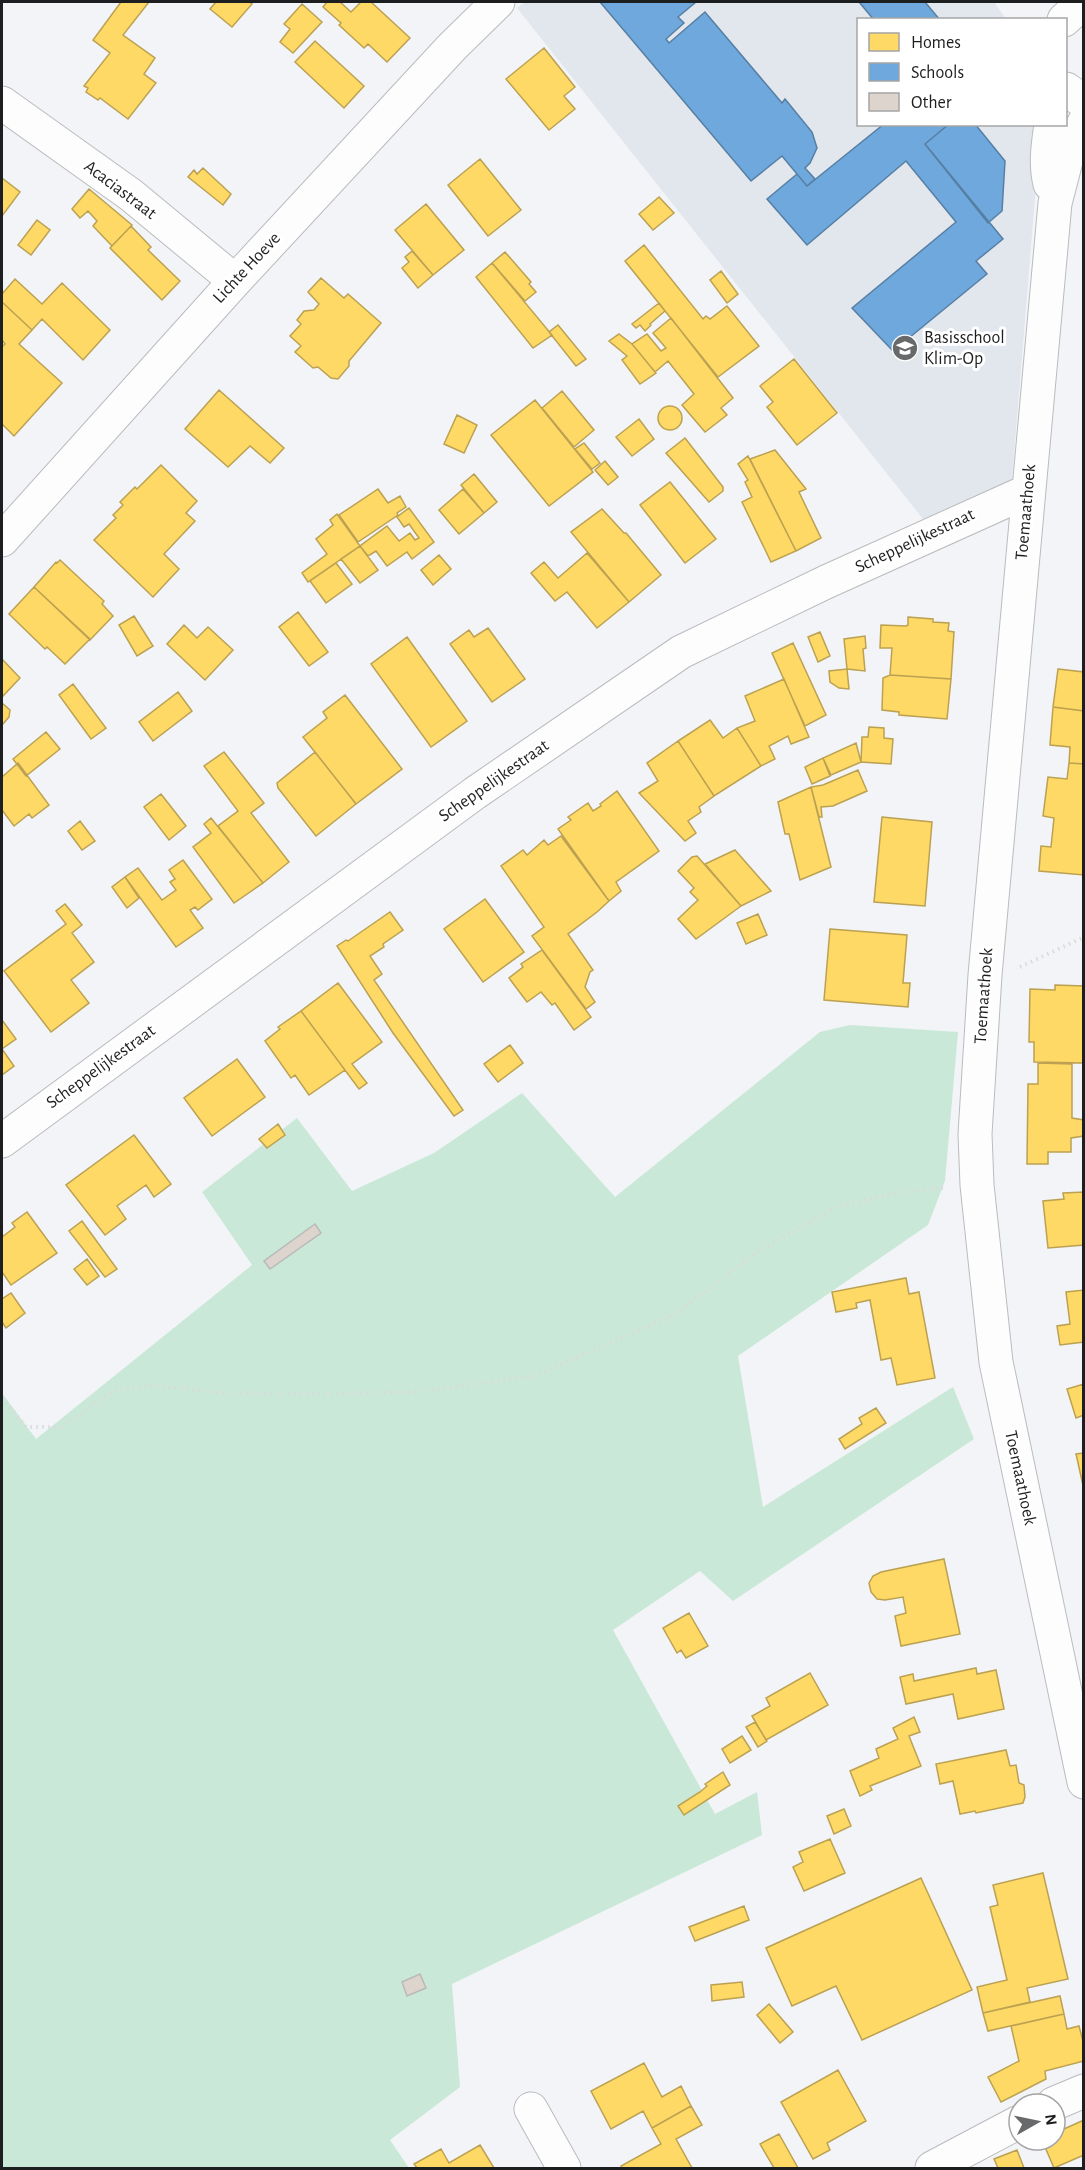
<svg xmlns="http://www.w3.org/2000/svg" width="1085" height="2170" font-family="'Alegreya Sans',sans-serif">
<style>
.built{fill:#e2e6ed}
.green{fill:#cae8d7}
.homes{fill:#ffd966;stroke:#bba151;stroke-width:1.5}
.schools{fill:#6fa8dc;stroke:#567fa3;stroke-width:1.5}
.building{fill:#ddd5cd;stroke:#b9b9ba;stroke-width:1.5}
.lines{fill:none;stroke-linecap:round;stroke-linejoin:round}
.minor-casing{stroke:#babbbd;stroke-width:35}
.major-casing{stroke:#babbbd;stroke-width:35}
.path{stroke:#dadadb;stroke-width:4;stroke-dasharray:1.5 4.5;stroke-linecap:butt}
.minor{stroke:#fdfdfe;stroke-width:33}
.major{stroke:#fdfdfe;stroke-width:33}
.labels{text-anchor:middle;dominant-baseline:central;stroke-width:6;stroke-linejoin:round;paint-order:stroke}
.street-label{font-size:18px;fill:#1d1e1f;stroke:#fff}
.poi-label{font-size:18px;fill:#1d1e1f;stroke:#fff;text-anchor:start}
</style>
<rect width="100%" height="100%" fill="#f2f4f7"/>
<!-- built -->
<path class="built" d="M525,2H994L1006,19L858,20V124L1038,125L1039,149L1012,479L999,488L923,519L517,8Z"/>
<!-- green -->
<path class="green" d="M850,1025L958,1032L945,1181L928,1225L738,1356L763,1507L953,1387L974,1439L733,1601L700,1571L613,1630L715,1814L757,1792L762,1835L452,1984L460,2087L390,2140L409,2168H2V1393L36,1439L252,1265L202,1192L297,1118L352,1191L434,1153L522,1093L615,1197L820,1032Z"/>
<!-- homes -->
<path class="homes" d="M121,2H149L123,35L155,58L144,74L156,83L128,119L100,98L98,100L86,92L88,88L84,86L110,53L93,40Z
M216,2H249L252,4L232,27L210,9Z
M327,2H340L351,12L361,2H371L410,38L387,62L368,44L364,48L339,25L341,23L323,7Z
M302,4L322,22L293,53L280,42L290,29L284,24Z
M315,41L364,86L344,108L295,62Z
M544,48L575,87L564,96L575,109L549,130L506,79Z
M480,159L521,210L488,236L448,185Z
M203,168L231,194L223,205L188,177L194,170L197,174Z
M2,178L20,192L2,216Z
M89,189L132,225L112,246L93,226L97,221L88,211L80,218L72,209Z
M659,197L674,213L653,230L639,214Z
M426,204L464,250L433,275L395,230Z
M37,220L50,230L31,255L18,245Z
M131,226L151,247L148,250L180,281L162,300L110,248Z
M644,245L703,319L706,316L710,319L727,306L759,346L718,377L625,261Z
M412,251L433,275L418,288L402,268L409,262L405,257Z
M505,252L531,282L529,284L536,292L525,301L492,263Z
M492,263L552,335L533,348L476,277Z
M721,271L738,294L727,303L710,280Z
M321,278L344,298L348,294L381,323L349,361V366L338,379L331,378L318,367L313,368L295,352L301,346L290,336L301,324L297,320L304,311L314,310L319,304L308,292Z
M15,279L42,304L62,283L110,330L83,360L42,319L32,330L2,302V294Z
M2,302L32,330L19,344L62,383L14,436L2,424V347L5,344L2,340Z
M659,303L665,311L650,324L651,325L645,331L640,325L636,328L632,324Z
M671,318L733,398L721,408L727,415L705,432L682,405L694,394L668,361L655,372L632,344L647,334L661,351L666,348L653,333Z
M558,325L586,359L576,366L549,332Z
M619,334L632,344L656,373L640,384L622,360L627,356L609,341Z
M794,359L837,413L797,445L767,407L773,402L760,386Z
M219,390L284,448L270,463L250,446L228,467L185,429Z
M562,391L594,430L574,447L542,408Z
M535,400L593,472L549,506L491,435Z
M658 418a12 12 0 1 1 24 0a12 12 0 1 1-24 0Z
M457,415L477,425L464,453L444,444Z
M639,419L654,439L632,456L616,437Z
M685,438L723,487V491L709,502L666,453Z
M584,443L600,463L592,469L575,449Z
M775,450L806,489L799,492L821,538L796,551L750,459Z
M748,456L796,551L771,562L742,502L752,497L745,482L748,480L738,464Z
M605,461L618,477L608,485L595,470Z
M161,465L197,501L186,513L195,521L164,554L179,569L153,597L94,540L116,518L113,515L123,505L120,502L135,487L137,489Z
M474,474L497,502L484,513L461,485Z
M670,482L716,539L685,563L640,505Z
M378,489L388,503L400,496L406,507L397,513L398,515L358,542L339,515Z
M463,489L484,513L459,534L439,510Z
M409,508L434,542L412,559L407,552L387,566L376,551L368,556L360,546L387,526L399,541L410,533L415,540L419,538L409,524L404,527L397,517Z
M602,509L624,533H626L661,575L629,602L571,532Z
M337,514L360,546L308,582L302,573L327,554L316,539L333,525L330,520Z
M360,546L378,570L360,583L341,559Z
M587,553L629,602L597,628L567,592L555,601L531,573L544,562L558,578Z
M439,555L451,569L433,585L421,570Z
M60,560L104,601L102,604L113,616L90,640L34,587L56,562L57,563Z
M336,563L352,584L326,603L310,581Z
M34,587L90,639L65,664L47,647L45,649L9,614Z
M298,612L328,652L309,666L279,627Z
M134,616L153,646L137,656L119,625Z
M908,617L933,619V622L949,623L948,631L954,632L951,679L890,675L892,648H880L881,625L906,626L908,625Z
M184,625L197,638L208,627L233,650L205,680L167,644Z
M488,628L525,679L492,702L450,644L469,630L474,637Z
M820,632L830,656L818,662L808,637Z
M865,636L866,648L863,649L865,671L847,669L844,639Z
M407,637L467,721L431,747L371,664Z
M793,643L826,715L805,726L772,653Z
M2,659L20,678L2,697Z
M847,669L849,689L839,688L830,682L829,671Z
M1058,669L1084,672V711L1053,707Z
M890,675L951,679L947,719L899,715V712L882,710L883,678Z
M784,679L809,737L791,744L788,736L769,746L775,759L761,766L737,728L755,721L745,696Z
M73,684L106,728L91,739L59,695Z
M178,692L192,711L153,741L139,722Z
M345,695L402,769L356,804L303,737L327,718L323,712Z
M2,703L10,710L9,717L3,724H2Z
M1053,707L1084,711V764L1069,763L1070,747L1050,745Z
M710,720L723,738L737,728L761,766L714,796L678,741Z
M869,727L884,728V738L893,739L891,764L861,762L862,737H868Z
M46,732L60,749L26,776L13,759Z
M678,741L714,796L699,807L701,812L688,821L696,833L685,841L639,793L658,781L647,763Z
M856,743L861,762L831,775L823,758Z
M224,752L264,803L251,813L289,862L263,883L218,826L238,811L204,766Z
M315,752L356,804L316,836L278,788L277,783Z
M823,758L830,776L812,784L805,767Z
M18,763L49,805L32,818L29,814L14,826L2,810V777Z
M1069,763L1084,764V875L1039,871L1041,846L1051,847L1054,818L1043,816L1048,777L1067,779Z
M858,770L867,791L833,806L821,807L822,817H819L811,787L823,785Z
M811,787L831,867L800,880L789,834H785L778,802Z
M617,791L659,851L616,882L621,891L609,901L558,829L571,820L568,817L588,803L593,811L601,806L600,804Z
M161,794L186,826L169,840L144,807Z
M882,817L932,822L925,906L874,902Z
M211,818L263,883L234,903L193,847L211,833L204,824Z
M80,821L95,841L82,850L68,831Z
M561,836L609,901L597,912L568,934L593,970L590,972L585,987L595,1002L586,1009L532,936L544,927L501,866L523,850L527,855L544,840L548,845Z
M735,850L771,891L741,906L705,864Z
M697,856L741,906L696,939L678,919L698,900L690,892L694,888L678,871L692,857Z
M183,860L212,899L198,910L195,907L190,910L203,928L176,947L125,877L138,868L162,900L176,890L170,882L175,879L169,870Z
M125,877L139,898L127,908L112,887Z
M485,899L524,952L483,982L444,929Z
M65,904L82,925L72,933L94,962L71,980L89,1003L51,1032L4,971L66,924L56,911Z
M390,912L403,930L383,944L384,947L370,956L382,974L374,980L463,1110L454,1116L393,1033L337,946L346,940L348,941Z
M758,914L767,935L746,944L737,923Z
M830,929L907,935L903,983H910L908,1007L824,1000Z
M542,950L591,1017L574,1030L555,1003L552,1005L541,992L527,1002L509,978L523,967L521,964Z
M338,983L382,1042L352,1064L367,1083L359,1089L301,1011Z
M1055,985L1084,986V1063L1034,1062V1042H1029L1030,989L1055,990Z
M301,1011L345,1070L309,1095L295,1075L291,1078L265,1041L280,1029L278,1027Z
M2,1020L16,1039L2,1049L14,1066L2,1075Z
M510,1045L523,1063L498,1082L484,1064Z
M237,1059L265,1097L212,1136L184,1098Z
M1038,1063L1072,1064V1118L1084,1120V1136L1071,1138V1152H1048V1164H1027L1028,1084H1038Z
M278,1124L285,1135L267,1148L259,1139Z
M134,1135L171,1184L154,1197L146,1185L117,1206L126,1219L105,1235L66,1185Z
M1084,1192V1245L1048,1248L1043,1201L1064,1199L1063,1193Z
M27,1212L57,1253L11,1285L2,1272V1237L15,1227L12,1223Z
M82,1221L117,1269L105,1277L69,1231Z
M87,1259L99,1276L87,1285L74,1269Z
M906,1278L909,1294L919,1292L935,1378L897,1385L891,1358L881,1360L870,1300L856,1303L857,1308L836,1312L832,1292Z
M1084,1290V1342L1060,1345L1057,1326L1070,1324L1066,1292Z
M11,1293L25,1313L6,1328L2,1322V1299Z
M1084,1384V1415L1076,1418L1067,1389Z
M876,1408L886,1423L845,1449L839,1439L862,1424L859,1418Z
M1084,1453V1490L1076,1454Z
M944,1559L960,1634L901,1646L895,1616L906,1613L903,1597L885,1600L877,1599L871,1592L869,1583L873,1576L881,1572Z
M689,1613L708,1646L686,1658L681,1650L677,1653L663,1628Z
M976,1668L977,1674L996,1670L1004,1709L958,1719L953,1694L906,1704L900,1677L913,1674L914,1681Z
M810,1673L828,1705L766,1740L752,1716L770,1706L766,1698Z
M914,1717L920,1732L909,1736L921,1766L870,1786L872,1790L860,1796L850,1771L879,1758L876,1749L898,1739L893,1728Z
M755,1722L767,1741L758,1747L746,1727Z
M742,1736L751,1750L730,1763L722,1749Z
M1006,1750L1010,1766L1016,1765L1019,1783L1024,1785L1025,1797L1023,1803L976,1813L975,1811L960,1814L953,1781L940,1784L936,1764Z
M723,1772L730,1785L684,1815L678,1806L700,1792L707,1786L705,1784Z
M844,1809L851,1826L834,1834L827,1816Z
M830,1839L845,1873L804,1891L793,1867L803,1862L799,1852Z
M1043,1873L1068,1979L1027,1988L1030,2002L983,2013L977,1987L1007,1980L990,1907L998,1905L993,1885Z
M921,1878L972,1990L862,2040L836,1986L792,2006L766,1948Z
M744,1906L749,1920L695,1941L689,1927Z
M742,1982L744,1997L712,2001L711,1985Z
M1060,1996L1064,2014L988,2031L983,2013Z
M769,2004L793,2032L780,2043L757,2015Z
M1064,2014L1067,2029L1079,2026L1084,2045V2061L1045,2071L1046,2079L1001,2102L988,2077L1019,2061L1011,2026Z
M644,2063L662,2097L681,2086L691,2106L652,2128L643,2111L611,2129L591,2091Z
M838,2070L866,2121L827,2143L830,2150L813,2159L781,2102Z
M691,2106L702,2125L676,2139L692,2168H622L621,2166L661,2144L652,2128Z
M1084,2120V2155L1054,2168L1042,2140H1055V2133Z
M779,2134L798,2168H774L760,2144Z
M480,2145L494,2168H417L414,2164L441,2149L449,2163Z
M1017,2150L1024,2168H998L994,2159Z"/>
<!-- schools -->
<path class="schools" d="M600,2H696L678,17L684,23L666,39L669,43L705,12L782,103L785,99L812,132L817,148L810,163L805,168L815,179L807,186L782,156L751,181Z
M859,2H925L940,20H874Z
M884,124H949L925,144L1003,239L976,261L987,274L893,351L852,308L956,222L906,161L807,245L767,199L797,174L807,186Z
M949,124H975L1005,161L1002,211L988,223L925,144Z"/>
<!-- building -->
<path class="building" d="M315,1224L321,1233L270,1269L264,1261Z
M420,1974L426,1988L407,1996L402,1982Z"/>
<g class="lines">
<!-- minor casing -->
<g class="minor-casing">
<path id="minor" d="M2,103L131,195L235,281
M1084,123L1068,153L1055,203L985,975L975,1134L977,1185L996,1362L1084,1782
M1050,184C1045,164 1048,145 1051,124
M2,540L235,281L452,47L498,2
M2,1141L475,793L681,652L826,582L1028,491
M1053,2104L1084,2091
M531,2109L564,2168
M932,2168L1019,2122"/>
</g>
<!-- major casing -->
<g class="major-casing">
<path id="major" d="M1064,20L1076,9L1084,5
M1066,89L1084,102"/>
</g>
<!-- path -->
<path class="path" d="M1020,967L1084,937
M2,1398L26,1427H61L113,1391L155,1385L222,1393L319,1394L416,1392L534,1376L676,1314L757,1252L839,1206L907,1191L943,1188"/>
<!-- minor -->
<use href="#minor" class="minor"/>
<!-- major -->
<use href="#major" class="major"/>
</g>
<!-- icons -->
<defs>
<g id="school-disc" transform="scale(1.35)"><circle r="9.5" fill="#68696b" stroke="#fff"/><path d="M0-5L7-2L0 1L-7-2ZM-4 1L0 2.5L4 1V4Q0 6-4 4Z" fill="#fff"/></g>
</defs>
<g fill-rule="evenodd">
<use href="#school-disc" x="905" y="348"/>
</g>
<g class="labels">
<!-- street labels -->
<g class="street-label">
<text transform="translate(120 190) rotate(37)">Acaciastraat</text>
<text transform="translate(247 268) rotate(-47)">Lichte Hoeve</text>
<text transform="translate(1026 512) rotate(-85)">Toemaathoek</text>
<text transform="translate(915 541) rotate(-25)">Scheppelijkestraat</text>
<text transform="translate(494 781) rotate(-35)">Scheppelijkestraat</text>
<text transform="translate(984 996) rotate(-86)">Toemaathoek</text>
<text transform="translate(101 1067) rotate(-36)">Scheppelijkestraat</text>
<text transform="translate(1020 1478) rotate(78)">Toemaathoek</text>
</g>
<!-- poi labels -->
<g class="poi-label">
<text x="924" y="338">Basisschool<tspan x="924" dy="21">Klim-Op</tspan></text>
</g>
</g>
<!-- border -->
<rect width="1085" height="2170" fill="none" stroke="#1d1e1f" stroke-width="6"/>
<!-- legend -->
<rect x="857" y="18" width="210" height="108" fill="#ffffff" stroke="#a5a5a5" stroke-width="1.5"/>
<rect x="869" y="33" width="30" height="18" fill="#ffd966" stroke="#a5a5a5" stroke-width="1.5"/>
<text x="911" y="48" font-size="18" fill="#1d1e1f">Homes</text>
<rect x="869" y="63" width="30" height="18" fill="#6fa8dc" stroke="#a5a5a5" stroke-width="1.5"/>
<text x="911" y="78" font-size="18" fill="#1d1e1f">Schools</text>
<rect x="869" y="93" width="30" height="18" fill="#ddd5cd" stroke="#a5a5a5" stroke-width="1.5"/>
<text x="911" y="108" font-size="18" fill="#1d1e1f">Other</text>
<!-- north arrow -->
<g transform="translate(1037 2122) rotate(81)"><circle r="28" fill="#ffffff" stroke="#a5a5a5" stroke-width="1.5"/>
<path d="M0-4.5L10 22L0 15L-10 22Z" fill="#68696b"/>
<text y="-9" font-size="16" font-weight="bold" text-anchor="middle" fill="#1d1e1f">N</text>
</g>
</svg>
